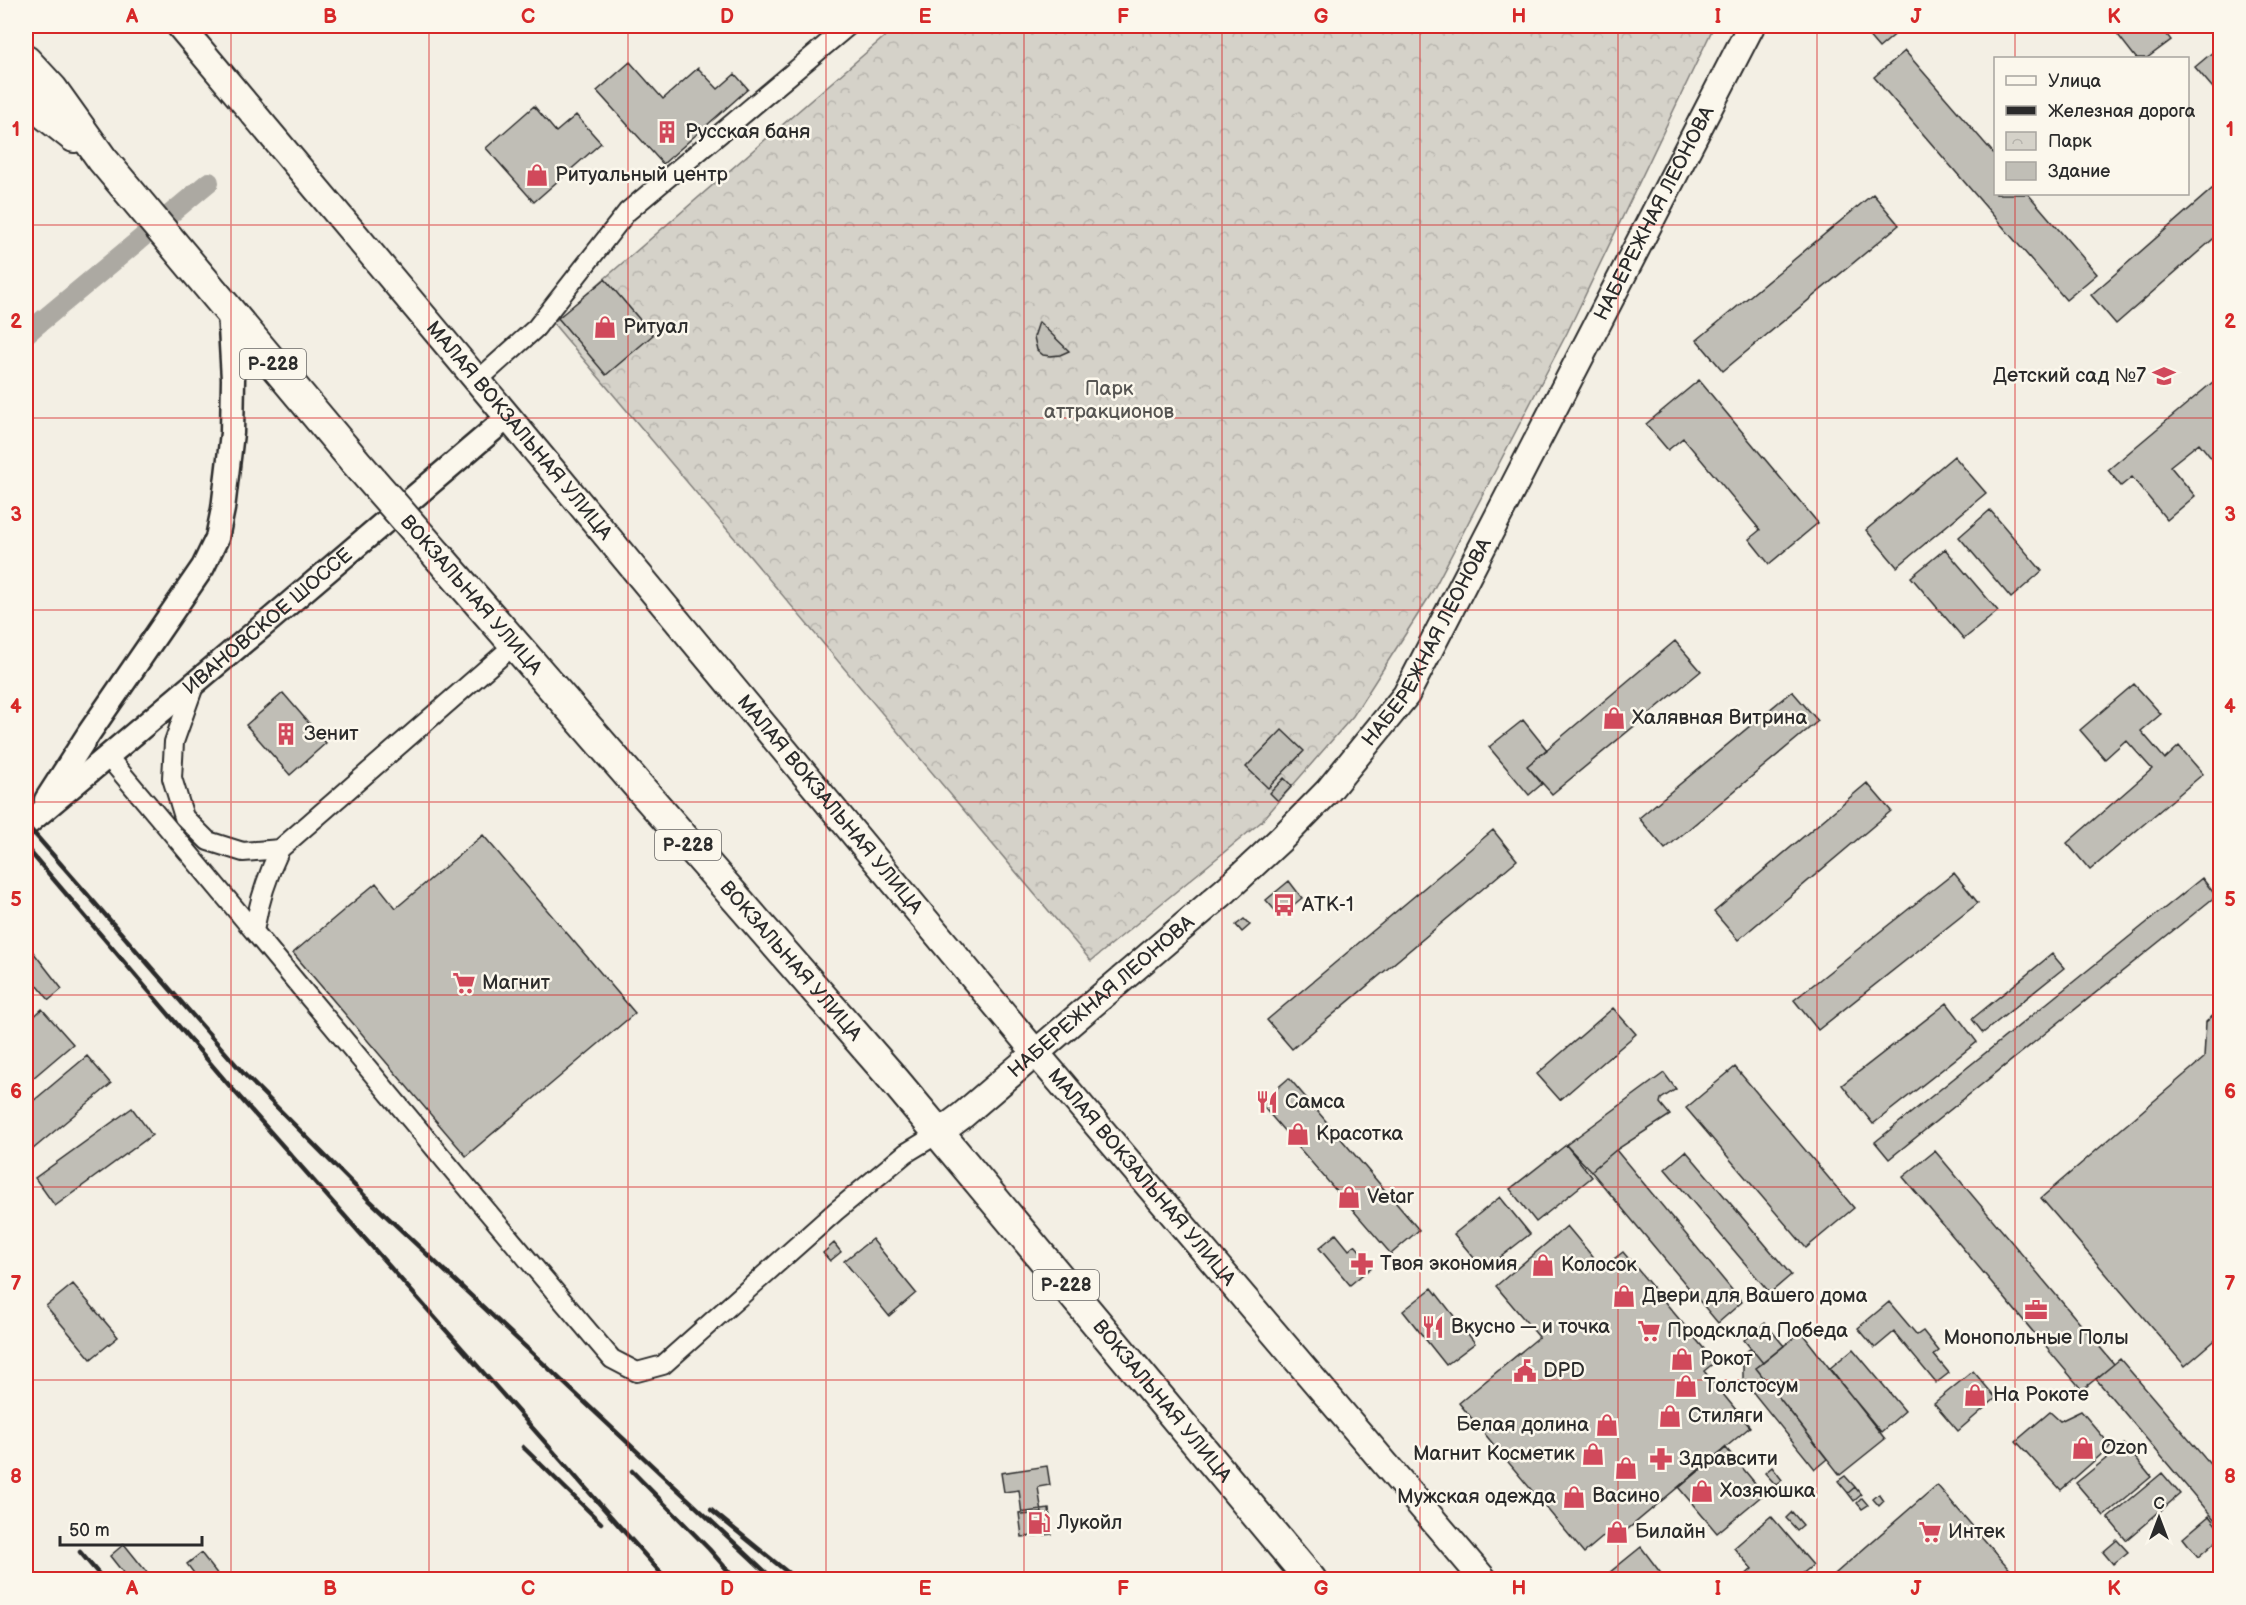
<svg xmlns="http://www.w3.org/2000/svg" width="2246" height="1605" font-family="'Balsamiq Sans',sans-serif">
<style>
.park{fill:url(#park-crowns);stroke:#807e7a;stroke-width:1.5}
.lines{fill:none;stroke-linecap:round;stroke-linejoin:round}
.canal{stroke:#aca9a2;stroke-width:20}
.building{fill:#c0beb6;stroke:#2b2b2b;stroke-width:1.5}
.minor-casing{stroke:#2b2b2b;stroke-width:22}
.tertiary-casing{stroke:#2b2b2b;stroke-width:27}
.secondary-casing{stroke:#2b2b2b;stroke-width:30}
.trunk-casing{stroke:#2b2b2b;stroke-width:34}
.minor{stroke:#fbf7ec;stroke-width:18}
.tertiary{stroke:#fbf7ec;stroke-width:22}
.secondary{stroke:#fbf7ec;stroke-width:26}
.trunk{stroke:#fbf7ec;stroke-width:30}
.rail{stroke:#2b2b2b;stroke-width:4.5}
.trunk-bridge-casing{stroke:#2b2b2b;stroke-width:34;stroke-linecap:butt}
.trunk-bridge{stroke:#fbf7ec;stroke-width:30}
.grid{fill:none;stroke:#d62828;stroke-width:1.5;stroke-opacity:0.55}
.labels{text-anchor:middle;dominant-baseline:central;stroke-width:5;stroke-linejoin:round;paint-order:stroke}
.shield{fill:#fbf7ec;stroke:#696865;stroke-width:1.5}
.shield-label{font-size:18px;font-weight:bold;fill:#2b2b2b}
.poi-label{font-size:20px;fill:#2b2b2b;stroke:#fbf7ec;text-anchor:start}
.street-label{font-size:20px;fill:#2b2b2b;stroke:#fbf7ec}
.park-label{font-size:20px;fill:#565552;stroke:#fbf7ec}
.neatline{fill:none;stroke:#d62828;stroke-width:2}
.grid-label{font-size:20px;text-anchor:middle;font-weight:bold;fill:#d62828}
</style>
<defs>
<pattern id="park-crowns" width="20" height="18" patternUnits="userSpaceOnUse" patternTransform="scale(1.5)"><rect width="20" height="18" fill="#d5d2c9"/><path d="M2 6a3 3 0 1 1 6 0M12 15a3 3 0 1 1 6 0" fill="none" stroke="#b7b4ad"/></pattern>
</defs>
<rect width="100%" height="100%" fill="#f3efe4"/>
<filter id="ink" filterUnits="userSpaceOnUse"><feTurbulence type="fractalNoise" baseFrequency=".0167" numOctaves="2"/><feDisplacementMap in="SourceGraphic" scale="12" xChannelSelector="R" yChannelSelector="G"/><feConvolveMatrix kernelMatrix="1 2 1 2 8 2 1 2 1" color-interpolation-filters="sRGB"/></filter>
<g filter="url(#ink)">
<!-- park -->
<path class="park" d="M897,26H1714L1567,333L1431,594L1353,716L1261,822L1091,961L553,323Z"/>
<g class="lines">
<!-- canal -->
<path class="canal" d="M26,334L209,182"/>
</g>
<!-- building -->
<path class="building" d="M1860,26H1905L1879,48Z
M2130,26H2160L2171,40L2147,58H2136L2118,35Z
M2220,46V92L2218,94L2195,67Z
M1905,51L1996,156V194H2028L2097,274L2066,300L1874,77Z
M630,62L663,99L698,68L718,89L735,74L748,89L663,164L597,91Z
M534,106L556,132L576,115L601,143L534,202L486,148Z
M2220,182V233L2116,324L2091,295Z
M1873,194L1899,225L1723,371L1697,340Z
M605,279L653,335L606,375L558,318Z
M1039,322L1069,351L1060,355L1050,356L1043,355L1037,350L1034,337Z
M2220,376V469L2199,443L2170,466L2195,496L2167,520L2132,477L2121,486L2108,470Z
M1699,380L1818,523L1769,564L1749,539L1760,530L1683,438L1668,450L1646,424Z
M1954,456L1986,493L1897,567L1866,530Z
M1990,510L2042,571L2011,598L1959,537Z
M1945,549L1998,611L1964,639L1911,577Z
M1675,641L1701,671L1552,794L1527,766Z
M2134,684L2161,714L2141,731L2165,759L2179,746L2203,774L2090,870L2067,843L2152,769L2126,740L2105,759L2080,730Z
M1792,691L1818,721L1665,849L1639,818Z
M283,693L326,743L290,775L246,725Z
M1523,720L1547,750L1527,766L1542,784L1529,795L1489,747Z
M1282,730L1304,751L1268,788L1246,767Z
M1284,778L1292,786L1278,801L1270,793Z
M1867,783L1891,811L1738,940L1714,912Z
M1493,830L1517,860L1292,1049L1267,1020Z
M483,835L635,1013L466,1156L293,953L376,883L396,908Z
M1954,873L1978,903L1818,1030L1794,1000Z
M2202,878L2216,896L1889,1159L1875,1142Z
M1289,881L1302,898L1280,916L1266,900Z
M1244,919L1250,925L1242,932L1236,925Z
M26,943L62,989L49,1000L26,971Z
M2052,954L2064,968L1983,1033L1972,1019Z
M1947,1003L1977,1042L1873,1124L1842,1085Z
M1613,1008L1636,1034L1560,1100L1537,1074Z
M42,1009L73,1044L26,1084V1024Z
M2220,1009V1336L2185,1366L2041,1198L2204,1058L2206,1022Z
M87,1056L111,1084L26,1155V1107Z
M1735,1067L1854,1208L1806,1248L1686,1108Z
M1664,1073L1676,1089L1661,1099L1660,1103L1670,1115L1616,1150L1591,1171L1566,1145Z
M1289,1078L1419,1230L1391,1254L1260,1103Z
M132,1108L152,1135L55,1206L35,1178Z
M1566,1145L1592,1177L1536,1222L1510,1189Z
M1616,1150L1742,1302L1718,1323L1591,1171Z
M1686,1151L1791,1275L1770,1293L1665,1169Z
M1935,1151L2114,1364L2082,1390L1903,1177Z
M1500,1197L1530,1234L1484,1270L1454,1234Z
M1567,1226L1602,1268L1623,1252L1715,1362L1704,1371L1750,1427L1616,1539L1610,1531L1584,1553L1459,1403L1539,1337L1496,1286Z
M1336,1234L1349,1250L1355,1245L1373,1266L1350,1285L1319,1248Z
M872,1239L916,1293L889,1316L844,1261Z
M834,1243L841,1252L830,1261L823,1253Z
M73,1284L118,1337L91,1359L46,1306Z
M1432,1288L1475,1343L1446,1365L1403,1311Z
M1889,1302L1917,1335L1923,1331L1939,1351L1934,1355L1949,1373L1936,1383L1894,1332L1875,1348L1858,1328Z
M1765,1323L1784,1346L1763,1363L1744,1340Z
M1801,1332L1885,1439L1840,1475L1756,1368Z
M1751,1348L1763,1363L1756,1368L1827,1459L1815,1469L1743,1380V1354Z
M1853,1349L1905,1411L1881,1432L1829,1369Z
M2120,1359L2220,1476V1526L2096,1379Z
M1973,1371L1996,1398L1958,1431L1934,1403Z
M2081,1411L2111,1446L2061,1490L2016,1441L2050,1412L2060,1421Z
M2124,1444L2151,1477L2104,1516L2076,1483Z
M1726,1448L1764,1494L1717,1533L1679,1488Z
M1047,1466L1050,1485L1038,1487L1042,1513L1022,1515L1019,1490L1004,1492L1001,1473Z
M1772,1467L1782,1480L1776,1485L1765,1473Z
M2162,1473L2180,1494L2126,1540L2108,1518Z
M1845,1476L1855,1487L1848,1493L1838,1481Z
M1937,1485L2019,1580H1828Z
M1855,1487L1861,1495L1854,1501L1848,1493Z
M1879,1494L1884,1501L1879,1506L1873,1499Z
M1862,1498L1868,1505L1862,1509L1857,1503Z
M1049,1509L1052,1534L1022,1537L1019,1513Z
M1792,1512L1803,1525L1797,1530L1786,1518Z
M1771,1516L1813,1565L1795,1580H1740L1752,1569L1734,1548Z
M2209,1516L2220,1530V1538L2198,1557L2183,1538Z
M2117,1540L2128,1552L2113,1564L2103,1552Z
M124,1544L153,1580H129L110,1556Z
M1641,1547L1666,1580H1614L1609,1573Z
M201,1553L222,1580H199L187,1564Z"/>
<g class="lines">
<!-- minor casing -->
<g class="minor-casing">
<path id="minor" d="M477,381L536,328L627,212L848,26
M195,683L174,742L172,778L184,817L208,841L243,852L280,849
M108,757C277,957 442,1160 612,1359L637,1372L663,1365L836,1211L906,1153L939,1133
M254,931C259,901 267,876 280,849L514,645"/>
</g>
<!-- tertiary casing -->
<g class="tertiary-casing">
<g id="tertiary">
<path d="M46,800L89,733L203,567L217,538L223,509L232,433L233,379L229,310"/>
<path id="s1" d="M26,825L271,619L508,417"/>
</g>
</g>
<!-- secondary casing -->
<g class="secondary-casing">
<g id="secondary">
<path id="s2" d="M180,26L508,417L1035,1052L1484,1580"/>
<path id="s3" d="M939,1133L963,1115L1226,890L1281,839L1328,791L1406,695L1751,26"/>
</g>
</g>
<!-- trunk casing -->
<g class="trunk-casing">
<g id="trunk">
<path d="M26,61L52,89L102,159L354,460"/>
<path d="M26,99L74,137"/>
<path id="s4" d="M438,556L896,1082L1311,1580"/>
</g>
</g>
<!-- minor -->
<use href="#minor" class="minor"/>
<!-- tertiary -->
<use href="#tertiary" class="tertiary"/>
<!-- secondary -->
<use href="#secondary" class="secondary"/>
<!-- trunk -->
<use href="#trunk" class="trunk"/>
<!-- rail -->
<path class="rail" d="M26,824L244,1074L366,1197L774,1580
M26,847L228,1084L667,1580
M523,1447L601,1523
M632,1471L709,1549L736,1580
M711,1510L797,1580
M80,1552L104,1580"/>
<!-- trunk-bridge casing -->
<g class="trunk-bridge-casing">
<path id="trunk-bridge" d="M354,460L438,556"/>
</g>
<!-- trunk-bridge -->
<use href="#trunk-bridge" class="trunk-bridge"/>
</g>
</g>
<!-- grid -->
<path class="grid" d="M231,26V1580M429,26V1580M628,26V1580M826,26V1580M1024,26V1580M1222,26V1580M1420,26V1580M1618,26V1580M1817,26V1580M2015,26V58M2015,194V1580M26,225H2220M26,418H2220M26,610H2220M26,802H2220M26,995H2220M26,1187H2220M26,1380H2220"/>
<!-- icons -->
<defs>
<g id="building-bare" transform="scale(1.8)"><path d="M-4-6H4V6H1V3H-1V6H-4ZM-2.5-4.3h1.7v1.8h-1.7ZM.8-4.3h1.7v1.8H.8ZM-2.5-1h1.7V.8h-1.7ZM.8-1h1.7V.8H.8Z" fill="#d1495b" stroke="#fbf7ec" stroke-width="2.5" paint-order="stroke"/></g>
<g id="shop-bare" transform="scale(1.8)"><path d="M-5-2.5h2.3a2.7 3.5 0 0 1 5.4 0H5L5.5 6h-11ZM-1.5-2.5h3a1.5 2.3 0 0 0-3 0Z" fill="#d1495b" stroke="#fbf7ec" stroke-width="2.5" paint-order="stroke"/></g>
<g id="school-bare" transform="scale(1.8)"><path d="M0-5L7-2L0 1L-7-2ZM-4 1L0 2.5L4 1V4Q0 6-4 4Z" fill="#d1495b" stroke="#fbf7ec" stroke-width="2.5" paint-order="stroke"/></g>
<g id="bus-bare" transform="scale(1.8)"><path d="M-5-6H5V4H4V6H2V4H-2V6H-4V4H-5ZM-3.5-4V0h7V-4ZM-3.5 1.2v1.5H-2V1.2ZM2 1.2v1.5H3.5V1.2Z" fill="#d1495b" stroke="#fbf7ec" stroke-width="2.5" paint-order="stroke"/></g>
<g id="supermarket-bare" transform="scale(1.8)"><path d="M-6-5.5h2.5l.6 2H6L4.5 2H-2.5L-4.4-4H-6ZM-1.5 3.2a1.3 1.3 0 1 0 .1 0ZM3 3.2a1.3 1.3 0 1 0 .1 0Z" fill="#d1495b" stroke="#fbf7ec" stroke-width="2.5" paint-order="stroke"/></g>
<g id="restaurant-bare" transform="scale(1.8)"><path d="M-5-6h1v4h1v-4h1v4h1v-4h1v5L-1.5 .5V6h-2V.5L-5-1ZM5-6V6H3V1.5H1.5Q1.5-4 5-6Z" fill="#d1495b" stroke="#fbf7ec" stroke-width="2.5" paint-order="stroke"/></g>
<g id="pharmacy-bare" transform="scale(1.8)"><path d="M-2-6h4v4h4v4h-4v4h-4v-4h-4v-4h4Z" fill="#d1495b" stroke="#fbf7ec" stroke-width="2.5" paint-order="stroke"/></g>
<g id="office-bare" transform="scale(1.8)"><path d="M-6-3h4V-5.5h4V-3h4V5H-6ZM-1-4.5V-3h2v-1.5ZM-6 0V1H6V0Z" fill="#d1495b" stroke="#fbf7ec" stroke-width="2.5" paint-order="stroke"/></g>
<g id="civic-bare" transform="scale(1.8)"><path d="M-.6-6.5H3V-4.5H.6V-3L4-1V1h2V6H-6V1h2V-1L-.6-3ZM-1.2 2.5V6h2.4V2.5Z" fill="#d1495b" stroke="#fbf7ec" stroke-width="2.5" paint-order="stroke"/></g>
<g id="fuel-bare" transform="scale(1.8)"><path d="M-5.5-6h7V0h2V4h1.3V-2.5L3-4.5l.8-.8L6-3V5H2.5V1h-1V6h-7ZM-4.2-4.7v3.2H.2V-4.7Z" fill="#d1495b" stroke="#fbf7ec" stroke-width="2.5" paint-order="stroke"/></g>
</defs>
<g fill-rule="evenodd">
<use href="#building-bare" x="667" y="132"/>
<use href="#shop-bare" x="537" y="175"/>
<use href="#shop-bare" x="605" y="327"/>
<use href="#school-bare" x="2164" y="376"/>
<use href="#shop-bare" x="1614" y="718"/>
<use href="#building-bare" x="286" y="734"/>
<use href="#bus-bare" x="1284" y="905"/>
<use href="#supermarket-bare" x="464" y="983"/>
<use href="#restaurant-bare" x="1267" y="1102"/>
<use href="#shop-bare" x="1298" y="1134"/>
<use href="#shop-bare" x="1349" y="1197"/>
<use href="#pharmacy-bare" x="1362" y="1264"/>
<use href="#shop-bare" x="1543" y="1265"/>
<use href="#shop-bare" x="1624" y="1296"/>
<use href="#office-bare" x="2036" y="1310"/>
<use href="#restaurant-bare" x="1433" y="1327"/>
<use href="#supermarket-bare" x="1649" y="1331"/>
<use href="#shop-bare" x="1682" y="1359"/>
<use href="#civic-bare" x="1525" y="1371"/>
<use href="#shop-bare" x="1686" y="1386"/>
<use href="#shop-bare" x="1975" y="1395"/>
<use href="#shop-bare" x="1670" y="1416"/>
<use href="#shop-bare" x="1607" y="1425"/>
<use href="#shop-bare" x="2083" y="1448"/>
<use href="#shop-bare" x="1593" y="1454"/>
<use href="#pharmacy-bare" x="1661" y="1459"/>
<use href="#shop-bare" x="1626" y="1468"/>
<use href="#shop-bare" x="1702" y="1491"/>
<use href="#shop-bare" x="1574" y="1497"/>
<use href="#fuel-bare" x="1039" y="1523"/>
<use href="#shop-bare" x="1617" y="1532"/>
<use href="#supermarket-bare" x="1930" y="1532"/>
</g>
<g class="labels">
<!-- shield labels -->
<g class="shield">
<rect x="240" y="349" width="66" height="30" rx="4.5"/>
<rect x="655" y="830" width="66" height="30" rx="4.5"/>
<rect x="1033" y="1270" width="66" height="30" rx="4.5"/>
</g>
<g class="shield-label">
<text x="273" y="364">Р-228</text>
<text x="688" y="845">Р-228</text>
<text x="1066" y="1285">Р-228</text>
</g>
<!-- poi labels -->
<g class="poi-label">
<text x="685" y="132">Русская баня</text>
<text x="555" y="175">Ритуальный центр</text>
<text x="623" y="327">Ритуал</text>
<text x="2146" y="376" text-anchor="end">Детский сад №7</text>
<text x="1632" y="718">Халявная Витрина</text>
<text x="304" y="734">Зенит</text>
<text x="1302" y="905">АТК-1</text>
<text x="482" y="983">Магнит</text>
<text x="1285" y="1102">Самса</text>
<text x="1316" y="1134">Красотка</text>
<text x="1367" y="1197">Vetar</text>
<text x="1380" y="1264">Твоя экономия</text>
<text x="1561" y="1265">Колосок</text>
<text x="1642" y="1296">Двери для Вашего дома</text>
<text x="1451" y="1327">Вкусно — и точка</text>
<text x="1667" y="1331">Продсклад Победа</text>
<text x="2036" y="1338" text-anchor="middle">Монопольные Полы</text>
<text x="1700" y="1359">Рокот</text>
<text x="1543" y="1371">DPD</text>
<text x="1704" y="1386">Толстосум</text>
<text x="1993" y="1395">На Рокоте</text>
<text x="1688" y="1416">Стиляги</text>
<text x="1589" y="1425" text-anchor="end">Белая долина</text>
<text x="2101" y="1448">Ozon</text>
<text x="1575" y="1454" text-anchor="end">Магнит Косметик</text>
<text x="1679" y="1459">Здравсити</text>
<text x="1720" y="1491">Хозяюшка</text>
<text x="1626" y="1496" text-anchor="middle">Васино</text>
<text x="1556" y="1497" text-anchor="end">Мужская одежда</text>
<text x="1057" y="1523">Лукойл</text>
<text x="1635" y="1532">Билайн</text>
<text x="1948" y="1532">Интек</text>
</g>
<!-- street labels -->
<g class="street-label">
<text stroke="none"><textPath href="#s3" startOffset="1184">НАБЕРЕЖНАЯ ЛЕОНОВА</textPath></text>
<text stroke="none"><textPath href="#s2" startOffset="528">МАЛАЯ ВОКЗАЛЬНАЯ УЛИЦА</textPath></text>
<text transform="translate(471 595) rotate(49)">ВОКЗАЛЬНАЯ УЛИЦА</text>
<text stroke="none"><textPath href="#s1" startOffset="316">ИВАНОВСКОЕ ШОССЕ</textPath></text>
<text stroke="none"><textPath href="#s3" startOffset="698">НАБЕРЕЖНАЯ ЛЕОНОВА</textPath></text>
<text stroke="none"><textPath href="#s2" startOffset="1014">МАЛАЯ ВОКЗАЛЬНАЯ УЛИЦА</textPath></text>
<text stroke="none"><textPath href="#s4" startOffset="537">ВОКЗАЛЬНАЯ УЛИЦА</textPath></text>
<text stroke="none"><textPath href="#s3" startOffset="212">НАБЕРЕЖНАЯ ЛЕОНОВА</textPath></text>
<text stroke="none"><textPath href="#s2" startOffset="1500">МАЛАЯ ВОКЗАЛЬНАЯ УЛИЦА</textPath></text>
<text stroke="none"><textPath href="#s4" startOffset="1113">ВОКЗАЛЬНАЯ УЛИЦА</textPath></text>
</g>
<!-- park labels -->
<g class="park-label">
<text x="1109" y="389">Парк<tspan x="1109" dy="23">аттракционов</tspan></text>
</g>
</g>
<!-- margin -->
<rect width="2246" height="1605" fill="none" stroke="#fbf7ec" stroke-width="66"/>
<!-- legend -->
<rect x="1994" y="57" width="195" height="138" fill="#fbf7ec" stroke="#a8a59f" stroke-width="1.5"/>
<rect x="2006" y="76" width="30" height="9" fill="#fbf7ec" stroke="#a8a59f" stroke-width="1.5"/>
<text x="2048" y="87" font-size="18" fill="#2b2b2b">Улица</text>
<rect x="2006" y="106" width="30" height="9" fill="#2b2b2b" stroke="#a8a59f" stroke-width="1.5"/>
<text x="2048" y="117" font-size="18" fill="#2b2b2b">Железная дорога</text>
<rect x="2006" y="132" width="30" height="18" fill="url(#park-crowns)" stroke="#a8a59f" stroke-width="1.5"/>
<text x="2048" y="147" font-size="18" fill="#2b2b2b">Парк</text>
<rect x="2006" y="162" width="30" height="18" fill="#c0beb6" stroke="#a8a59f" stroke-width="1.5"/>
<text x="2048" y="177" font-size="18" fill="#2b2b2b">Здание</text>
<!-- north arrow -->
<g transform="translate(2159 1518)" stroke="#fbf7ec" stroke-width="4.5" paint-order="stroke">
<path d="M0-4.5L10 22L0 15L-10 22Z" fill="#2b2b2b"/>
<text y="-9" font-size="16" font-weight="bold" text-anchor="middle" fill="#2b2b2b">С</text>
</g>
<!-- scale -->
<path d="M60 1536v9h142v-9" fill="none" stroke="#2b2b2b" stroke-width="3"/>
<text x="69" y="1536" font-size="18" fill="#2b2b2b" stroke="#fbf7ec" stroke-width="4.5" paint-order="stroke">50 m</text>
<rect x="33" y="33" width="2180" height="1539" class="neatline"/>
<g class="grid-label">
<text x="132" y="23">A</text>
<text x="330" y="23">B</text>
<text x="528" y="23">C</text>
<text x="727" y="23">D</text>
<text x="925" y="23">E</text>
<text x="1123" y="23">F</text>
<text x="1321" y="23">G</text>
<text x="1519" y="23">H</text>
<text x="1718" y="23">I</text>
<text x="1916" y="23">J</text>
<text x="2114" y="23">K</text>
<text x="16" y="136">1</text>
<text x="2230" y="136">1</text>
<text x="16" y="328">2</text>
<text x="2230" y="328">2</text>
<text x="16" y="521">3</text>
<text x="2230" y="521">3</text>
<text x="16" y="713">4</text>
<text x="2230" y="713">4</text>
<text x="16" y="906">5</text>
<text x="2230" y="906">5</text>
<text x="16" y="1098">6</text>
<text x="2230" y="1098">6</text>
<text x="16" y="1290">7</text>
<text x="2230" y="1290">7</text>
<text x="16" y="1483">8</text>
<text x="2230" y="1483">8</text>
<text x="132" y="1595">A</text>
<text x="330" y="1595">B</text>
<text x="528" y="1595">C</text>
<text x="727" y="1595">D</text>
<text x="925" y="1595">E</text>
<text x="1123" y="1595">F</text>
<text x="1321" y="1595">G</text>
<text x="1519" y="1595">H</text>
<text x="1718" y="1595">I</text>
<text x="1916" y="1595">J</text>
<text x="2114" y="1595">K</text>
</g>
</svg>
